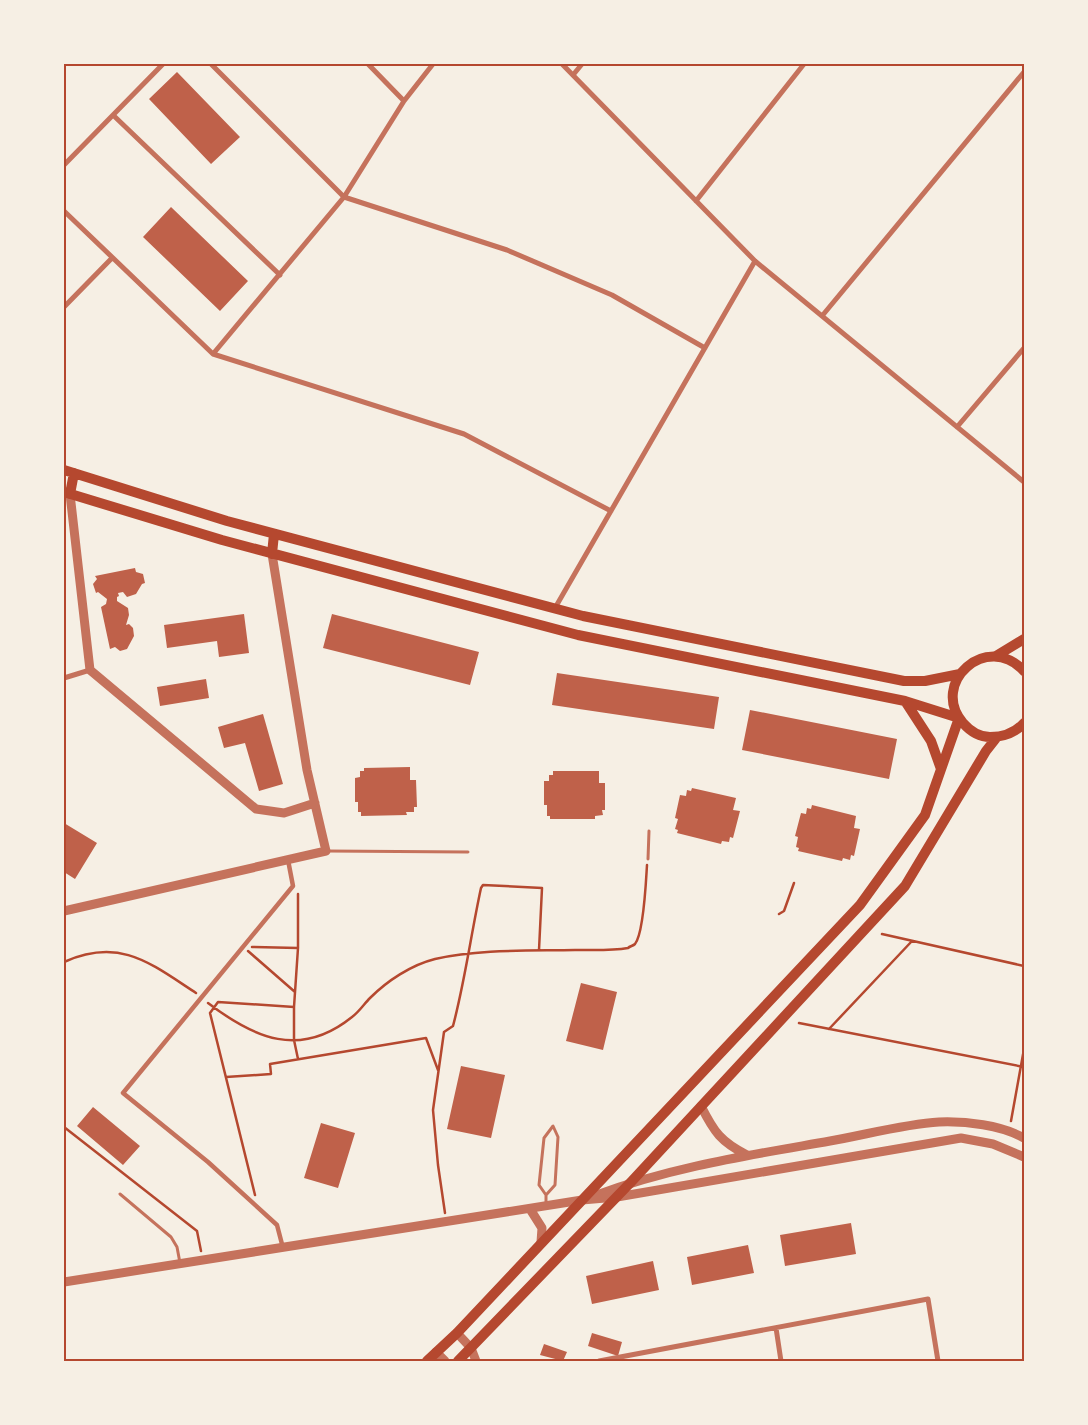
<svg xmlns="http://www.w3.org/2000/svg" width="1088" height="1425" font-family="'Open Sans',sans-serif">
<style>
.building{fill:#bf614a}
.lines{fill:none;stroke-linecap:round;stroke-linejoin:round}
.path{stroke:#b5482f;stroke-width:2.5}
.service{stroke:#c5725c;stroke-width:3}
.pedestrian{stroke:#c5725c;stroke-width:4.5}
.minor{stroke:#c5725c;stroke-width:5}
.tertiary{stroke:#c5725c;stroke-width:9}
.secondary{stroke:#b5482f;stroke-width:10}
.neatline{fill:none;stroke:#b5482f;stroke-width:2}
</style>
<rect width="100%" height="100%" fill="#f6efe4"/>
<!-- building -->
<path class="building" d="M177,72L240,137L211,164L149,99Z
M171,207L248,281L220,311L143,237Z
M135,568L136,572L143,574L145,583L142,584L136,594L127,597L123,592L118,593L119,596L117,597V601L128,608L129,615L126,625L129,624L133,628L134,636L127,649L120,651L115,647L110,649L101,607L106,604L107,599L98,592L96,593L93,584L97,579L95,576Z
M244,614L249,653L219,657L217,641L167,648L164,625Z
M332,614L479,652L470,685L323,648Z
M557,673L719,697L714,729L552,705Z
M206,679L209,698L160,706L157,687Z
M750,710L897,739L889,779L742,750Z
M263,714L283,784L259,791L245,743L224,748L218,727Z
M410,767V780H416L417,807H414V812H406L407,815L361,816V812H358V802H355V778L360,777V771H364V768Z
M553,771H599V783H605V810H602L603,815L595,816V819H550V816H547V805H544V781H549V775H553Z
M692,788L736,798L733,810L740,811L733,838L730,837L729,842L722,841L721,844L677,833L678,830L675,829L678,819L675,818L680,795L686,796L687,790L691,791Z
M812,805L856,816L854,828L860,829L854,856L851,855L850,860L843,858L842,861L798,851L799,848L796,847L798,837L795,836L801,813L806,814L807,808L811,809Z
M64,823L97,843L75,879L64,872Z
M581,983L617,992L603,1050L566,1041Z
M461,1066L505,1075L491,1138L447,1129Z
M93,1107L140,1146L123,1165L77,1126Z
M321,1123L355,1133L338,1188L304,1178Z
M851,1223L856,1254L785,1266L780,1235Z
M748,1245L754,1273L692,1285L687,1257Z
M653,1261L659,1290L592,1304L586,1276Z
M592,1333L622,1342L618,1356L588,1346Z
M544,1344L567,1352L563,1361L540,1355Z"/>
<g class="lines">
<!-- path -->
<path class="path" d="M779,914L784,911L794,883
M882,934L1024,966
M252,947L298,948
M248,951L295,992
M64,962C120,937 150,963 196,993
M208,1003C254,1038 300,1059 352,1017C359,1012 364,1004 370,998C387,981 411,965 435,959C480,949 529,951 575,950C593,950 611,951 628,948C630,946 633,946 635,944C644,933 646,880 647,865
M294,1007L298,948V894
M799,1023L1024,1067
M829,1029L912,941
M226,1077L271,1074L270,1064L426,1038L438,1070
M1011,1121L1024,1049
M64,1127L197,1231L201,1251
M255,1195L210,1013L218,1002L294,1007V1040L298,1059
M445,1213L438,1165L433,1110L444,1032L453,1026C465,981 471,934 481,888L483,885L542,888L539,950"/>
<!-- service -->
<path class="service" d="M327,851L468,852
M648,859L649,831
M120,1194L171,1237L177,1247L180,1263
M546,1195L555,1185L558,1137L553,1126L544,1138L539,1185L546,1195V1203"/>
<!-- pedestrian -->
<path class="pedestrian" d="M283,1248L277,1225L208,1162L123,1093L293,886L288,860"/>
<!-- minor -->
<path class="minor" d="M211,64L344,197L507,250L612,295L705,348
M562,64L755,261L1024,482
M573,75L582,64
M404,101L433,64
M113,115L280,275
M64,165L163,64
M696,201L804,64
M64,211L213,354L344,197L404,101L368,64
M64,307L112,258
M822,316L1024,72
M213,354L464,434L611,511
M957,427L1024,348
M555,608L755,261
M64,678L90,670
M776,1328L781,1361
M599,1361L928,1299L938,1361"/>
<!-- tertiary -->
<path class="tertiary" d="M70,494L90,670L256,809L284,813L315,803
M64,911L326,851L307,770L272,554
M701,1106C714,1132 721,1142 747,1155
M594,1196C670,1167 751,1155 830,1141C865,1135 904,1124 939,1122C966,1121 1001,1125 1024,1138
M530,1209L542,1228L541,1242
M64,1282L582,1200L617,1197L961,1138L993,1144L1024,1157
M457,1333L471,1348L476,1361
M436,1352L445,1361"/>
<!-- secondary -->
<path class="secondary" d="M64,470L227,521L583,616L904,681H925L960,674
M64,492L222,540L578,635L905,701L959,718
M70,494L74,473
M272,554L274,534
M996,656L1024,639
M1024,671C987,631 929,683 963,723C970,731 980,737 990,737C1003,737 1015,733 1024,723
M905,701L931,741L941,769
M427,1361L457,1333L860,905L925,815L959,718
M458,1361L632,1181L905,886L986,751L997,737"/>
</g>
<!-- border -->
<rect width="1088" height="1425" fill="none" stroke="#f6efe4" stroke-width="130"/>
<rect x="65" y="65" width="958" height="1295" class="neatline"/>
</svg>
